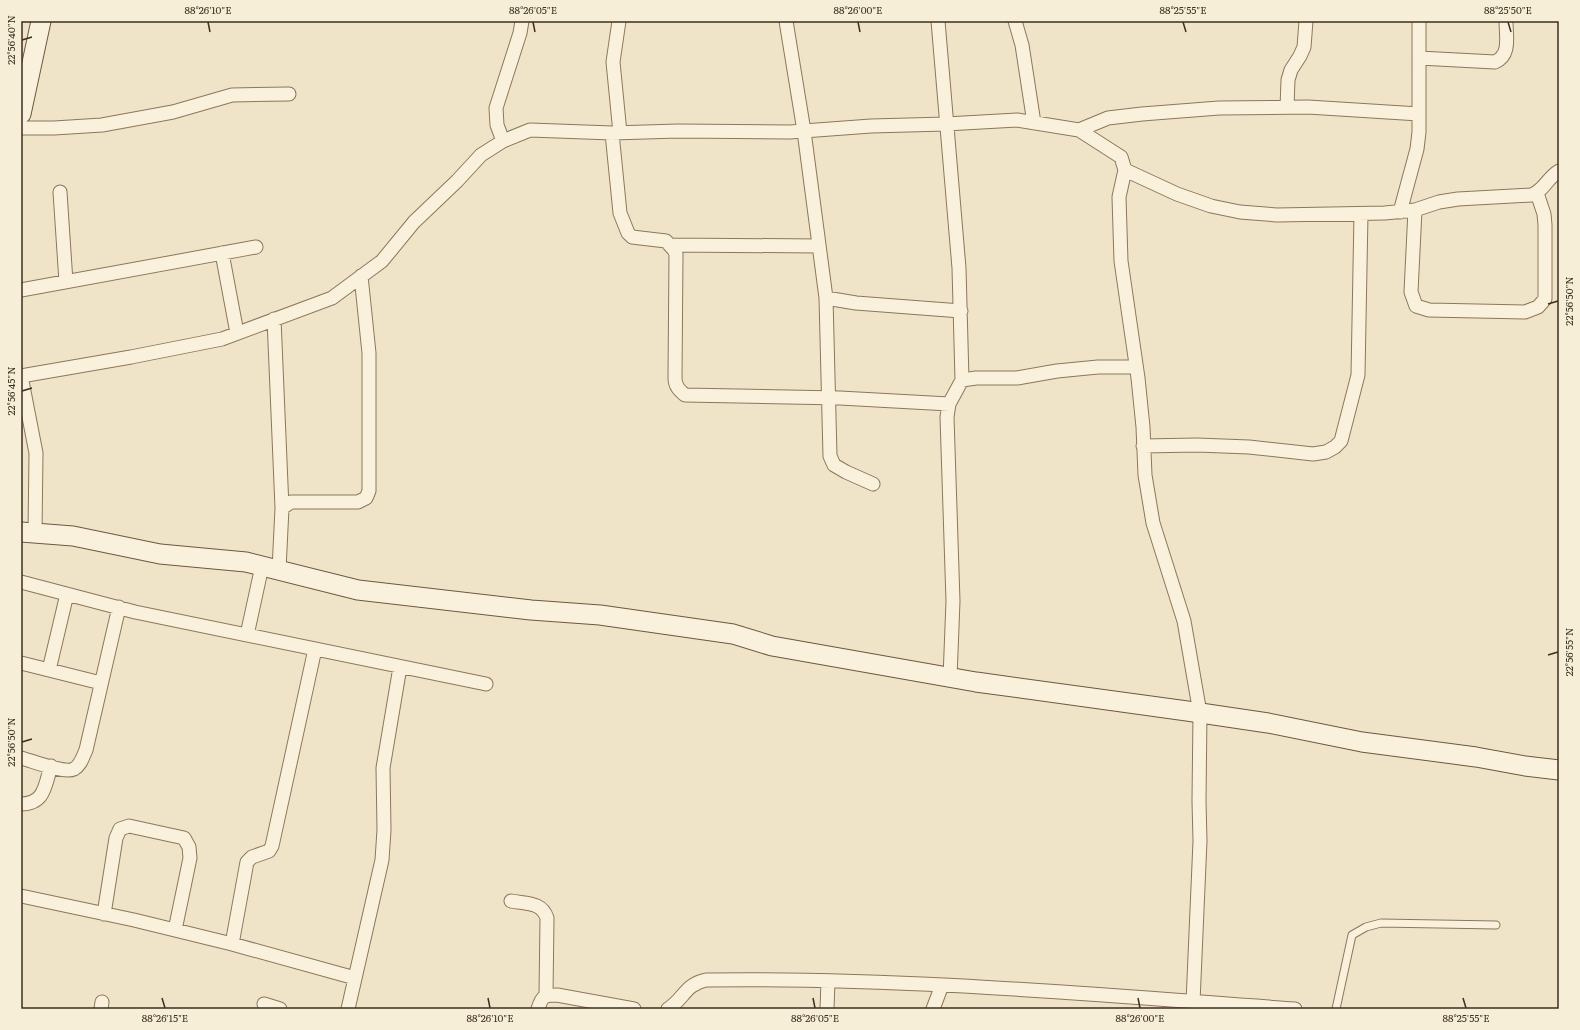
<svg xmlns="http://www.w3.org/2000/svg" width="1580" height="1030" font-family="Literata,serif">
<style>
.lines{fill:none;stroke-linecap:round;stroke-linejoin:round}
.lane-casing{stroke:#8d765c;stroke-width:9}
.street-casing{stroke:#8d765c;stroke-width:15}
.secondary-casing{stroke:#6f573f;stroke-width:21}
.lane{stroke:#faf1dc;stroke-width:7}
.street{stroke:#faf1dc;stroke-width:13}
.secondary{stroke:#faf1dc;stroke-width:19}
.ticks{fill:none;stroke:#3d2e20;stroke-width:1.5}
.neatline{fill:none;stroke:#3d2e20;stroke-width:1.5}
.ticks-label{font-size:10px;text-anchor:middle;fill:#3d2e20}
</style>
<rect width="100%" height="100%" fill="#f0e4c8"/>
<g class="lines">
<!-- lane casing -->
<g class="lane-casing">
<path id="lane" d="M1336,1009L1352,935L1366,927L1381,923L1496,925"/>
</g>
<!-- street casing -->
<g class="street-casing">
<path id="street" d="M619,21L613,62L620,133
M786,21L804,131L826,298L830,456L834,465L846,472L873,484
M938,21L959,268L962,380L976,378H1017L1057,371L1098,367H1136
M1015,21L1022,45L1034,123
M1419,58L1495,62C1511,55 1506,37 1506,21
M1287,107L1288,80L1291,70L1300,56L1304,47L1306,21
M21,128H54L102,125L173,112L232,95L289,94
M1079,130L1108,118L1142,114L1219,108L1308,107L1419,114
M612,133L620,213L628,233L632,237L666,241L674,250L676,254L675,378C675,386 679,390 685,395L840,398L949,404
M503,141L497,125L496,108L520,33L522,21
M1125,170L1177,194L1211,206L1240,212L1277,215L1385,213L1415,210L1439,202L1458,199L1531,195C1544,191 1547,178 1559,171
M60,192L66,282
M1415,210L1411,292L1416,306L1429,310L1525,312L1538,307L1545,299V225L1544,214L1537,193
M1400,212L1417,149L1419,132V21
M670,245L819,246
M222,253L237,333
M21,290L256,247
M826,298L856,303L961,311
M274,319L282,508
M21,376L131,357L222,339L332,298L382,261L414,222L457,181L481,155L503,141L530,130L612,133L678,131L790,132L871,126L946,124L1017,120L1079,130L1121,157L1125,170L1119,197L1121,261L1138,378L1143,427L1145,475L1153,523L1184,621L1200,713L1199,801L1200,841L1193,1002
M21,376L36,453L35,533
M1143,446L1197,445L1249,447L1313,454L1326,452L1335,447L1341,441L1358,375L1361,214
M279,570L282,508L291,502H358L366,498L369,491V353L361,276
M21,582L135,612L486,684
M247,635L262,566
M21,663L101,683
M49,670L67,594
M950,678L953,601L947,417L949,404L962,380
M21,758C33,761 64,774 74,769C81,765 83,756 86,750L119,607
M21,804C45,804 45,785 51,766
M21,896L134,920L232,944L355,978
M511,901C527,904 542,902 547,918L546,995
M104,914L116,838L120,829L129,826L184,838L189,847L190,858L175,930
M232,944L247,862L252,857L269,851L272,846L315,649
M264,1004L280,1009
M101,1009L102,1002
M348,1009L382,860L384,830L383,768L400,667
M538,1009C542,996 544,995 557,995L634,1009
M668,1009C685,998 684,985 706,980C903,977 1099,995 1295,1009
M827,1009L828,981
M933,1009L942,985"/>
</g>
<!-- secondary casing -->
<g class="secondary-casing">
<path id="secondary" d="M21,114L41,21
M21,532L73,536L160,554L246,562L358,590L531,610L600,615L733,634L772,646L976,682L1187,711L1268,723L1362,742L1476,757L1525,766L1559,770"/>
</g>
<!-- lane -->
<use href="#lane" class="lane"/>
<!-- street -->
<use href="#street" class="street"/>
<!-- secondary -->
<use href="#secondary" class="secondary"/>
</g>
<!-- ticks -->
<path class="ticks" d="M208,22L210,32M533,22L535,32M858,22L860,32M1183,22L1186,32M1508,22L1511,32M22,40L32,37M1548,304L1558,301M22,391L32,388M1548,655L1558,652M22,742L32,739M162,998L165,1008M488,998L490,1008M813,998L815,1008M1138,998L1140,1008M1463,998L1466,1008"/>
<!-- border -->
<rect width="1580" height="1030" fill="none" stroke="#f7eed8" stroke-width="44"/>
<rect x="22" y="22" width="1536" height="986" class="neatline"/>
<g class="ticks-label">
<text x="208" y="14">88°26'10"E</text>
<text x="533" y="14">88°26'05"E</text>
<text x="858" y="14">88°26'00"E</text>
<text x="1183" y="14">88°25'55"E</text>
<text x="1508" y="14">88°25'50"E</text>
<text transform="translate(11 40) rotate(-90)" y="4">22°56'40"N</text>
<text transform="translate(1569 301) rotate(-90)" y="4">22°56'50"N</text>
<text transform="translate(11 391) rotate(-90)" y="4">22°56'45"N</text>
<text transform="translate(1569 652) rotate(-90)" y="4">22°56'55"N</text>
<text transform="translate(11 742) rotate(-90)" y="4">22°56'50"N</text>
<text x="165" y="1022">88°26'15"E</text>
<text x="490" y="1022">88°26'10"E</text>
<text x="815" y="1022">88°26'05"E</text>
<text x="1140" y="1022">88°26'00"E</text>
<text x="1466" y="1022">88°25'55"E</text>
</g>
</svg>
